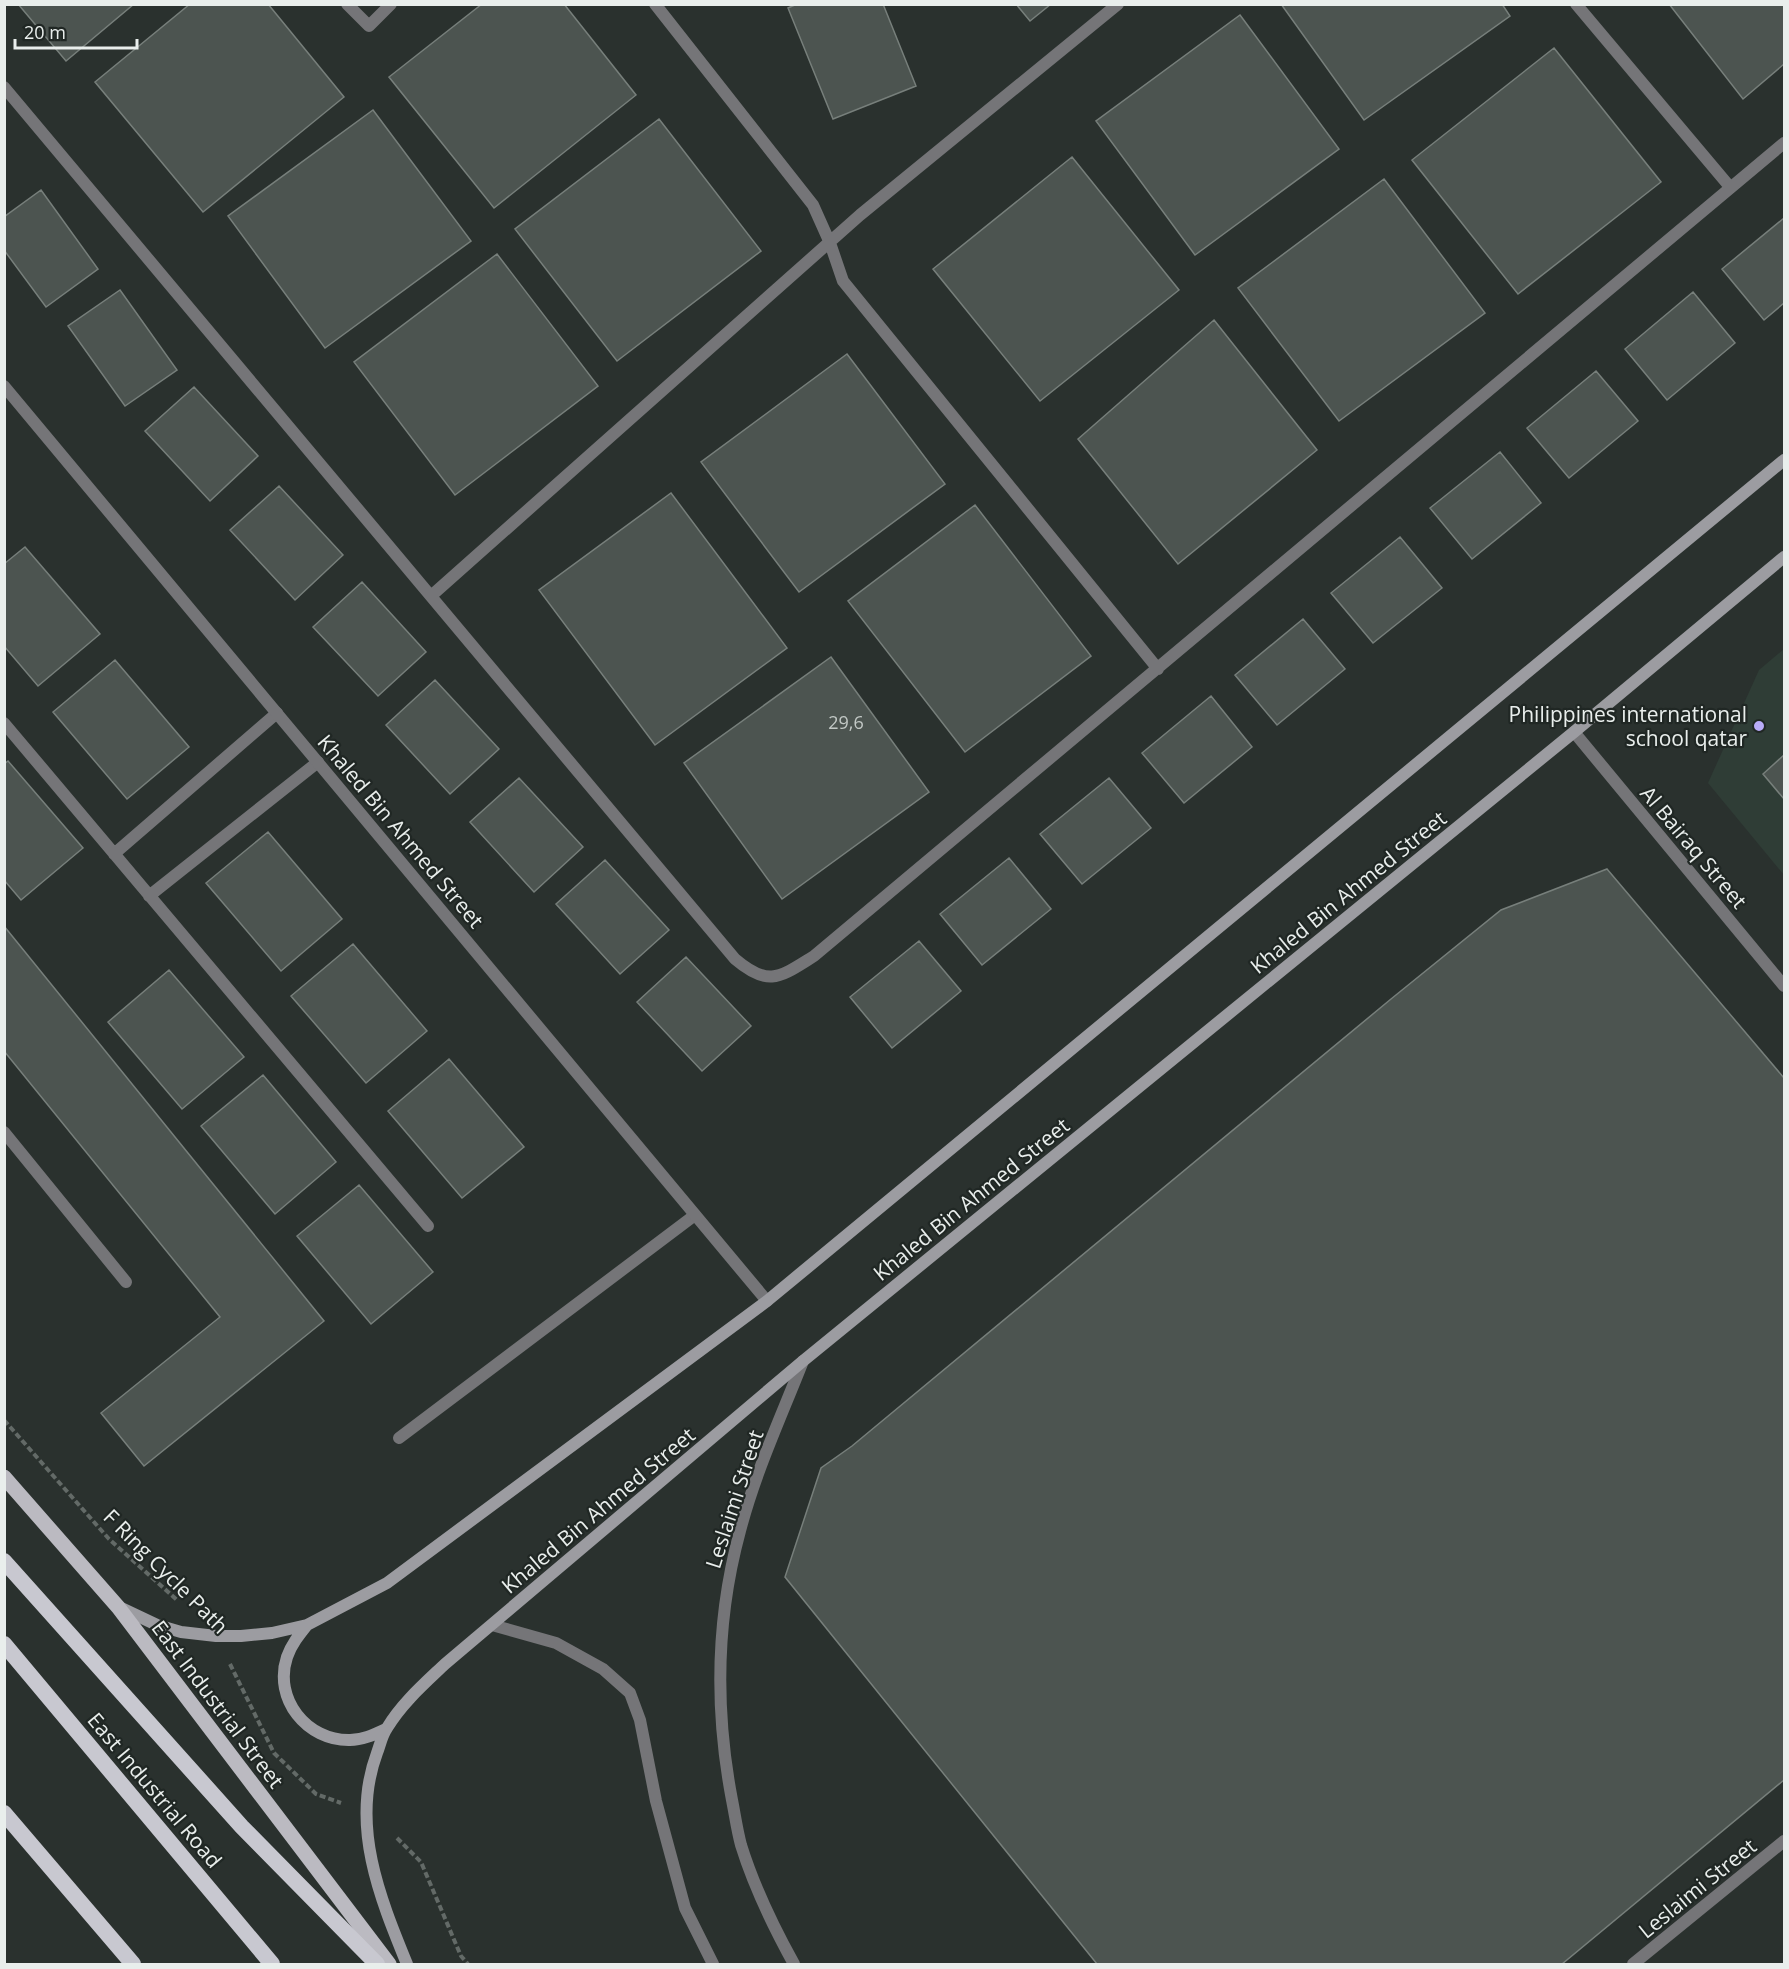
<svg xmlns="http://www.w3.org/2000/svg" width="1789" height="1969" font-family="'Open Sans',sans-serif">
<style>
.built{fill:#2f3d36}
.building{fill:#4c5450;stroke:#777f7b;stroke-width:1.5}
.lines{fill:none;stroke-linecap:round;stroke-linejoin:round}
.path{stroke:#636a67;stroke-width:4;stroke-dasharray:6 3;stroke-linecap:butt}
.service{stroke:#757578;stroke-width:12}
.minor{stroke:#757578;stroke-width:12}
.secondary{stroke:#9c9ca1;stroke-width:12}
.primary{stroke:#bbbac1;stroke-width:15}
.trunk{stroke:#c8c8d0;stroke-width:16}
.poi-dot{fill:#b8abf7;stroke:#202724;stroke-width:2}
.labels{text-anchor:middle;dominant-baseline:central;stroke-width:4.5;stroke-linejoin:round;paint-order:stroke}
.number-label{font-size:18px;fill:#c2c8c5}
.poi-label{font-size:21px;fill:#e9eeec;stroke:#202724;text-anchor:end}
.street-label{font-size:21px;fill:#e9eeec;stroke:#202724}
</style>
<rect width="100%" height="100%" fill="#2a312e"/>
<!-- built -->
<path class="built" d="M1784,649V875L1708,783L1759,670Z"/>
<!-- building -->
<path class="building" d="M18,4H134L66,61Z
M190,4H268L344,97L203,212L95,82Z
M482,4H564L636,95L494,208L389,77Z
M797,4H883L916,86L833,119L788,8Z
M1016,4H1051L1030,21Z
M1281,4H1502L1510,16L1364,120Z
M1669,4H1784V64L1743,99Z
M1240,15L1339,149L1195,255L1096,121Z
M1554,48L1661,182L1518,294L1412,160Z
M373,110L471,241L325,348L228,216Z
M659,119L761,251L617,361L515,229Z
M1072,157L1179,290L1040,401L933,269Z
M1384,179L1485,313L1339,421L1238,288Z
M41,190L98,269L46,307L4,250V217Z
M1784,218V303L1764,320L1722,269Z
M497,254L598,386L455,495L354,362Z
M120,290L177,370L125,406L68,326Z
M1693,292L1735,343L1667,400L1625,349Z
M1214,320L1317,450L1178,564L1078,439Z
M847,354L945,484L799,592L701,462Z
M1596,371L1638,421L1569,478L1527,428Z
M194,387L258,456L210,501L145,431Z
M1500,452L1541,503L1472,559L1430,508Z
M279,486L343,555L295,600L230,530Z
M671,493L787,648L655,745L539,590Z
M975,505L1091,656L965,752L848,601Z
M1400,537L1442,588L1373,643L1331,593Z
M25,547L100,634L38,686L4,646V564Z
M362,582L426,652L378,696L313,627Z
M1303,619L1345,669L1277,725L1235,675Z
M831,657L929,792L782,899L684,763Z
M115,660L189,747L127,799L53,712Z
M435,680L499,749L450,794L386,725Z
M1211,696L1252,747L1184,803L1142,753Z
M1784,755V799L1763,774Z
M8,761L83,848L21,900L4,880V764Z
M519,778L583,847L534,892L470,822Z
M1109,778L1151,828L1082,884L1040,834Z
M268,832L342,919L281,971L206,883Z
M1009,858L1051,909L982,965L940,914Z
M605,860L669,930L620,974L556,904Z
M1607,869L1784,1078V1780L1562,1964H1097L785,1577L821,1468L852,1446L1391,999L1501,910Z
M4,926L324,1321L144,1466L101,1413L220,1317L4,1051Z
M919,941L961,991L892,1048L850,997Z
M353,944L427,1031L366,1083L291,996Z
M686,957L751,1026L702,1071L637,1002Z
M169,970L244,1057L182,1109L108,1022Z
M449,1059L524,1147L462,1198L388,1111Z
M263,1075L336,1162L275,1214L201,1126Z
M359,1185L433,1272L371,1324L297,1236Z"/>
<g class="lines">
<!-- path -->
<path class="path" d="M4,1420L109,1539L178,1601
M230,1664L274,1753L316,1794L341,1803
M397,1838L421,1862L461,1956L468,1964"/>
<!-- service -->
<path class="service" d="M347,4L369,26L391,4
M655,4L813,205L830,243L843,281L1158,669
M1576,4L1730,187
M4,87L735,959C769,988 780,977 814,956L1784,143
M431,596L860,215L1118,4
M4,723L428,1226
M114,854L277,713
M149,896L318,762
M4,1132L126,1282
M399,1438L695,1215"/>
<!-- minor -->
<path class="minor" d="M4,386L767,1301
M1574,732L1784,986
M492,1625L556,1643L603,1669L630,1693L640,1720L656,1801L685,1908L713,1964
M794,1964C773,1926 754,1887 741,1845C737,1830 735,1815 732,1800C715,1711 716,1619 740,1531C755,1473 781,1417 803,1361
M1633,1964L1784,1841"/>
<!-- secondary -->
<path class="secondary" d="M119,1607L157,1625L181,1632L216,1636H241L272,1633L307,1625L387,1583L767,1301L1784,460
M307,1625C299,1635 291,1645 287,1657C273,1699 307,1741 350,1740C363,1740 375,1734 386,1729
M407,1964C380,1898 350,1825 377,1753C380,1745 382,1735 387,1728C402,1703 424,1684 445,1664L803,1361L1574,732L1784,557"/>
<!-- primary -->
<path class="primary" d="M4,1477L118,1607L389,1964"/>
<!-- trunk -->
<path class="trunk" d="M4,1561L242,1827L377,1964
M4,1644L272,1964
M4,1813L133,1964"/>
</g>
<!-- markers -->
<circle class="poi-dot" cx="1759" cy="726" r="6"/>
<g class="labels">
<!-- number labels -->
<g class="number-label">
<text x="846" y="722">29,6</text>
</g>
<!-- poi labels -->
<g class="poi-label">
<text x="1747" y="714">Philippines international<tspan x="1747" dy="24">school qatar</tspan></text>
</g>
<!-- street labels -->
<g class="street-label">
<text transform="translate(401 831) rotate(50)">Khaled Bin Ahmed Street</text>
<text transform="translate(1694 847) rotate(50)">Al Bairaq Street</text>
<text transform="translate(1348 892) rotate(-39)">Khaled Bin Ahmed Street</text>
<text transform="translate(971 1199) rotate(-39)">Khaled Bin Ahmed Street</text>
<text transform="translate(734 1499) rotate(-72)">Leslaimi Street</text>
<text transform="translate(598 1510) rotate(-40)">Khaled Bin Ahmed Street</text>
<text transform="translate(166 1571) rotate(45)">F Ring Cycle Path</text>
<text transform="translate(218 1704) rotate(53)">East Industrial Street</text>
<text transform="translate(155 1790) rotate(50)">East Industrial Road</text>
<text transform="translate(1697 1888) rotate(-39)">Leslaimi Street</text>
</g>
</g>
<!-- border -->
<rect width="1789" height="1969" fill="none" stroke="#e9eeec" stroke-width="12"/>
<!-- scale -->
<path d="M15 39v9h122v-9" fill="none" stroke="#e9eeec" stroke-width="3"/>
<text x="24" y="39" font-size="18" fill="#e9eeec" stroke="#202724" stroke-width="4.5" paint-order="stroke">20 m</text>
</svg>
